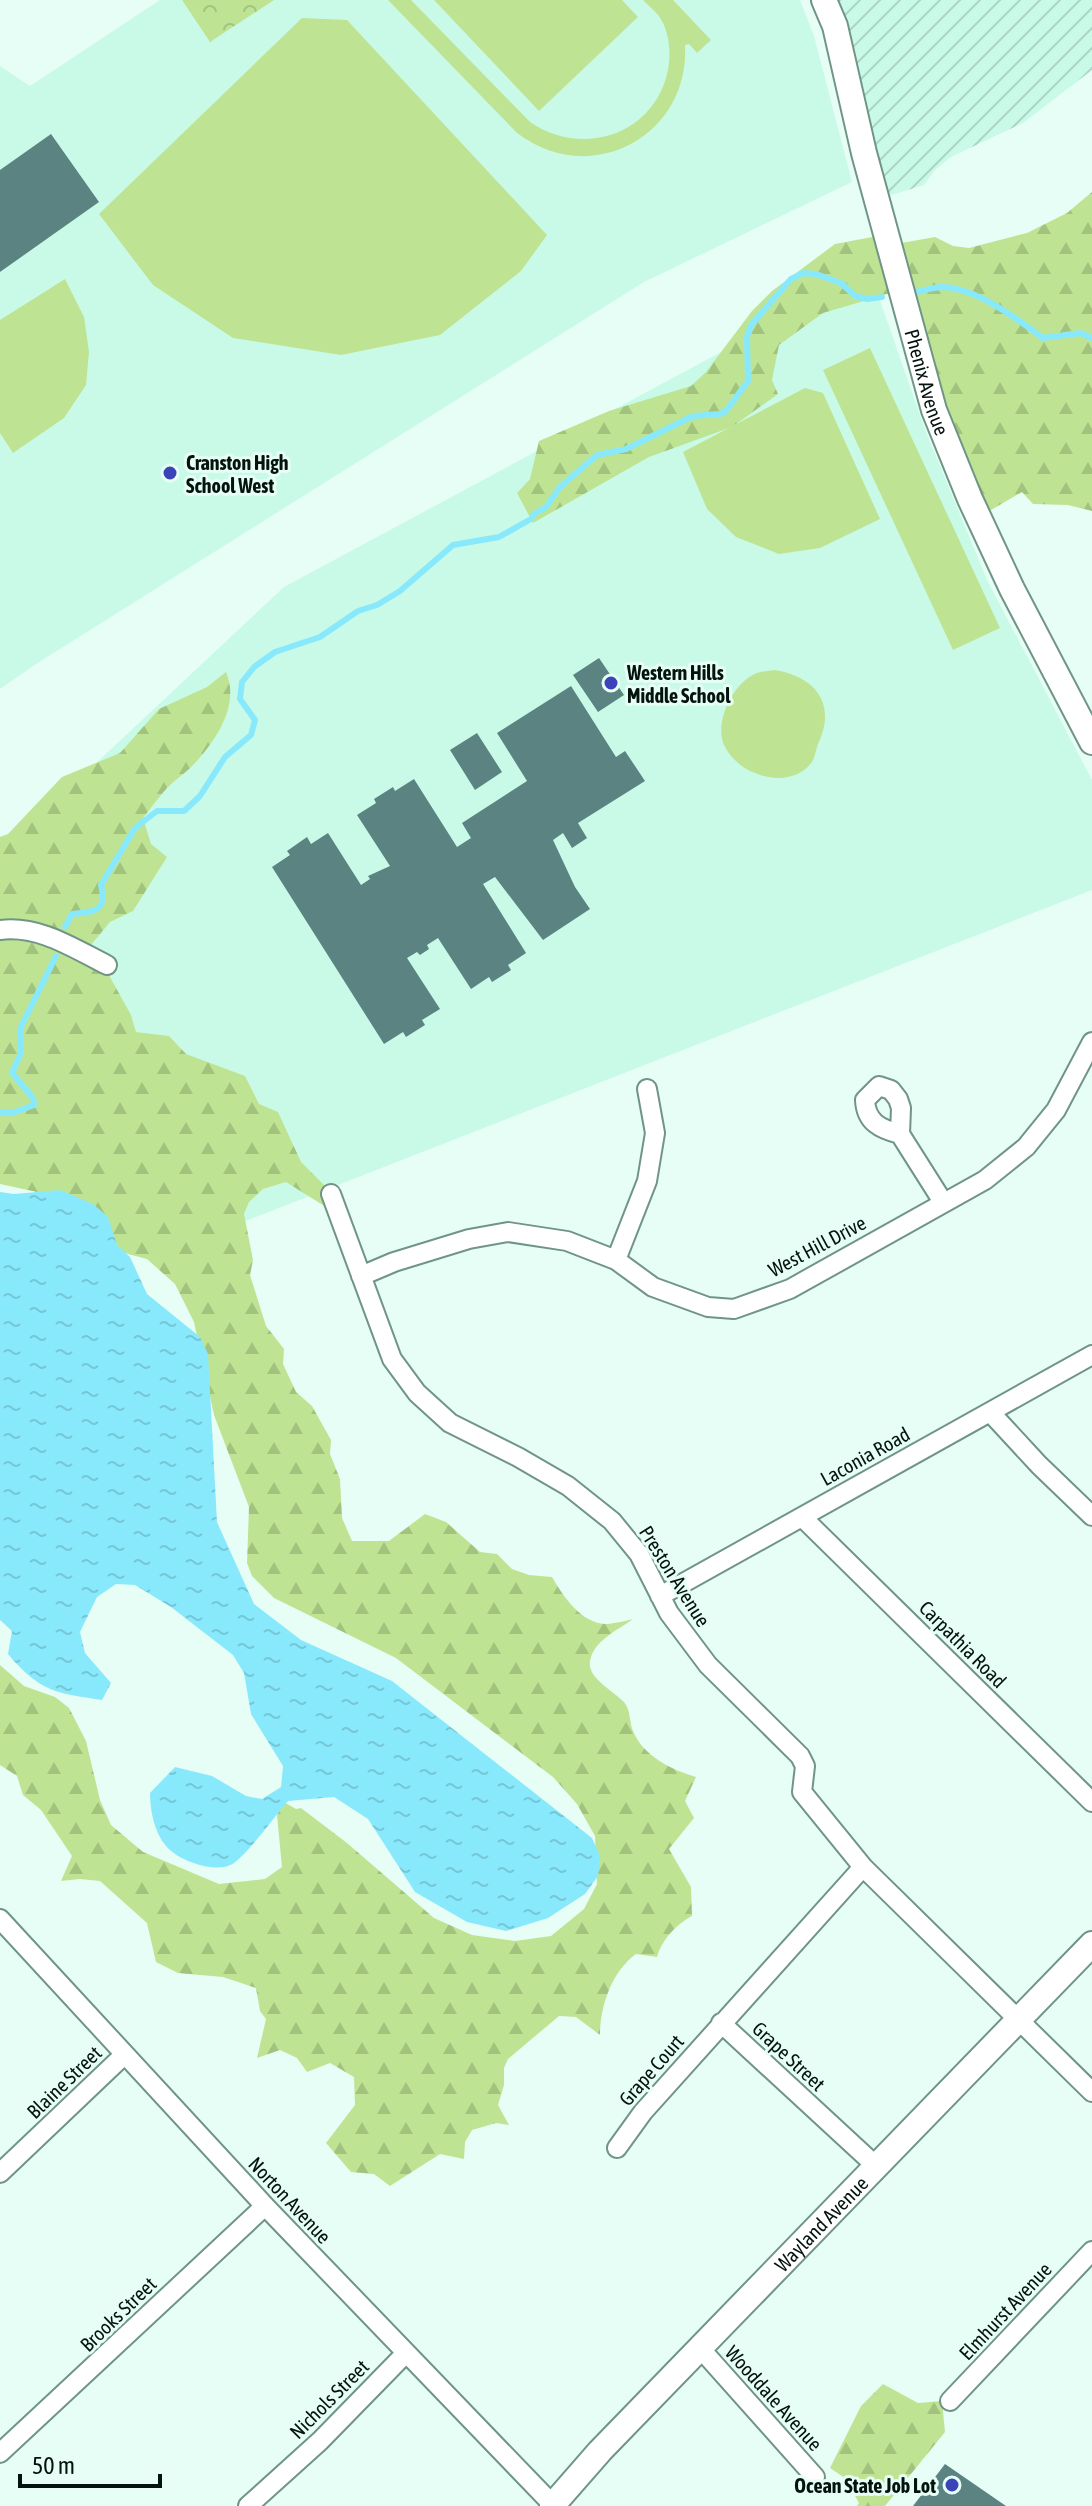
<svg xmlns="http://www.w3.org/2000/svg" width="1092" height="2506" font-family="'Asap Condensed',sans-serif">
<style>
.built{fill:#c9fae8}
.industrial{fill:url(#industrial-furrows)}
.forest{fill:url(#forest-firs)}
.park{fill:url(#park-crowns)}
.garden{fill:#bee493}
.water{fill:url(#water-ripples)}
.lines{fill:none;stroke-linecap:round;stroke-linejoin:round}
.stream{stroke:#89e9fc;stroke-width:6}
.building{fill:#5a8381}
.street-casing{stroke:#709587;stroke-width:22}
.secondary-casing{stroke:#709587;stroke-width:28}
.street{stroke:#fff;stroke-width:18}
.secondary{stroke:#fff;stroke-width:24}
.poi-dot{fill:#3a44b8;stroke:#e6fef5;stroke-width:3}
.labels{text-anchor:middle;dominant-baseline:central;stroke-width:6;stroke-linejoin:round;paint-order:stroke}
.street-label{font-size:20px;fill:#05130e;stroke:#e6fef5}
.poi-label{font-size:20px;font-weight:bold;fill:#05130e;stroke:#e6fef5;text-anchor:start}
</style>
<defs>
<pattern id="industrial-furrows" width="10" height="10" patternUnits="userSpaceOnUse" patternTransform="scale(2)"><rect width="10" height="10" fill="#c9fae8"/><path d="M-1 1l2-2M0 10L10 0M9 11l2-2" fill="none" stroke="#abd5c6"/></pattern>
<pattern id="forest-firs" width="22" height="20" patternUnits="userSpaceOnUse" patternTransform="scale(2)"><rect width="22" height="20" fill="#bee493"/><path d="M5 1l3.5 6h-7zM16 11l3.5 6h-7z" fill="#a2c37e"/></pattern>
<pattern id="park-crowns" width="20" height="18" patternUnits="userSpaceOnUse" patternTransform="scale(2)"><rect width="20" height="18" fill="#bee493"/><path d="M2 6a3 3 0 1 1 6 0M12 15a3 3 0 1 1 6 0" fill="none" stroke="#a2c37e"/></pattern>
<pattern id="water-ripples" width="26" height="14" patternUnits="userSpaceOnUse" patternTransform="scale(2)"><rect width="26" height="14" fill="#89e9fc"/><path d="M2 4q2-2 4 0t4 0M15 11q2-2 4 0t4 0" fill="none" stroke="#75c7d7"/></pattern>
</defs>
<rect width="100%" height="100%" fill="#e6fef5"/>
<!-- built -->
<path class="built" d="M160,0H800L814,36L852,182L644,282L36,664L0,689V66L30,86Z
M870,272L926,432L988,582L1092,780V890L154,1257L28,1074L61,796L284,587Z"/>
<!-- industrial -->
<path class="industrial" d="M825,0H1092V70L1023,123L951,157L935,170L924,185L878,199Z"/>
<!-- forest -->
<path class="forest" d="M1092,192V511L1068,505L1033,504L1022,492L979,517L898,291L823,313L779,345L772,380L778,394L732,427L649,457L533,523L517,493L530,479L539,441L609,411L691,386L706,372L752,311L772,291L835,244L883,235L890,245L935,237L953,246L969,248L1027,233L1067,213Z
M226,672C240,704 217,739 195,763C187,772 176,779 167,788C158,798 151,808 143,818L151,844L167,857L133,911L110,922L86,951L105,968L131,1015L136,1032L169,1036L186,1054L245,1076L259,1104L278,1112L301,1162L328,1189L325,1194L326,1207L286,1182L263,1189L249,1202L244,1214L253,1260L250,1275L266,1326L284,1349L283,1364L296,1392L312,1406L331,1440L330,1454L340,1479L342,1518L352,1541H389L425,1514L446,1522L480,1552L497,1554L512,1569L529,1575L552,1577C563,1596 582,1625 608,1624C616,1623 625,1621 633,1619C618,1630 593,1641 590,1661C587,1678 614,1691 624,1702C631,1710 629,1722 633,1731C643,1756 672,1770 696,1777L685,1801L694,1818L669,1849L691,1887L692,1916C677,1924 662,1939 657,1957L636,1954C612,1971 600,2006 600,2035L576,2017L559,2016L508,2059L504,2068V2085L498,2105L509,2125L496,2123L472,2130L465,2142L464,2159L440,2154L390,2186L374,2174L351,2172L326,2143L355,2105L354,2077L330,2063L307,2072L297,2058L280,2050L257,2058L266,2019L260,2011L256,1988L223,1977L178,1973L156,1962L147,1923L100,1881L80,1879L61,1881L72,1856L41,1810L23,1795L17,1776L0,1765V1665L24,1686L55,1697L69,1708L86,1741L100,1800L111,1825L143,1852L219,1884L265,1879L282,1867L277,1815L284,1802L296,1809L301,1808L347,1843L434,1918L472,1935L515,1941L551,1936L584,1909L597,1884L595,1836L577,1804L553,1777L396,1658L274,1598L252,1576L247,1563L249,1507L214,1415L194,1322L175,1284L147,1259L75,1240L48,1201L37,1192L0,1184V837L8,834L62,777L120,753L159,709L207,687Z
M883,2384L918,2403L942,2401L945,2432L885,2506H857L859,2503L845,2478L830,2468L861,2406Z"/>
<!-- park -->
<path class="park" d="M182,0H274L210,42Z"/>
<!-- garden -->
<path class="garden" d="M388,0H411L530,122C579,156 648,138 666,78C671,61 671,40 663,23C659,14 650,7 643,0H673L711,40L697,53L689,44L685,45C690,137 590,189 517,133Z
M434,0H622L638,17L539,111Z
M302,18L347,20L547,235L521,271L440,335L341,355L233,338L153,285L99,214Z
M65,279L84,317L89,352L86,385L64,418L13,453L0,433V320Z
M870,348L1000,628L953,650L823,370Z
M805,388L823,393L880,519L820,548L779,554L736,537L707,509L683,452Z
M775,670C816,677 837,704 818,744C816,749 815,757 812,762C790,792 738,776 724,745C714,722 733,682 757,673C762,671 769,671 775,670Z"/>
<!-- water -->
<path class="water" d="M60,1190L93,1204L108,1217L117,1245L130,1257L147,1294L200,1337L208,1354L217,1522L254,1604L301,1640L392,1681L592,1838L600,1856L598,1876L585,1894L548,1918L506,1931L467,1922L415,1892L368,1819L334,1797L288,1801C274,1817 250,1851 234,1863C218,1875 178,1861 166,1846C154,1832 150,1810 150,1793L175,1767L212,1776L246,1796L262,1799L281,1787L283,1766L251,1714L244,1673L233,1655L171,1607L135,1585L116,1584L97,1597L80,1632L85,1653L111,1683L102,1700C56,1693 40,1692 8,1654L12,1631L0,1620V1192L14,1194Z"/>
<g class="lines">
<!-- stream -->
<path class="stream" d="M916,292C924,290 933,288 941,287C975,287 1016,318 1043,338L1080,333L1092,338
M65,927L72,914C94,912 108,911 101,885L135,828L157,811H184L200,796L225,757L251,735L255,720L240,699L242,682L254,667L275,652L320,637L358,611L377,605L400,591L453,545L499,537L531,519L534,514L546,507L560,487L597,455L626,449L693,416L720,414L726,411L748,381L747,337L751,325L791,279L803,273L816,274L841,283L855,296L867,299L882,297
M0,1113L15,1112L34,1105L33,1098L12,1073L20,1055V1029L56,956"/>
</g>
<!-- building -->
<path class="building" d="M51,134L99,202L0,272V170Z
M599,658L624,695L598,712L573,675Z
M571,686L616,757L625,751L645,781L578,823L587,838L572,848L563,833L553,840L575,887L590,909L543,940L495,877L483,884L526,953L508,965L511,970L492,982L489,977L471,989L438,938L427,945L429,949L420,955L417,952L407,958L440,1009L422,1020L425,1025L406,1037L403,1032L384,1044L272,867L290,855L287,851L307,837L311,844L328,833L361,885L370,879L368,876L390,866L357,815L376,803L374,799L393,787L395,791L414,779L457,847L471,838L462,823L527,781L497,733Z
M477,733L502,772L475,790L450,750Z
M945,2464L1006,2506H913Z"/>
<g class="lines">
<!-- street casing -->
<g class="street-casing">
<path id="street" d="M0,930C39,925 73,948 107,965
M900,1134C880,1129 866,1122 865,1100L879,1086L891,1090L898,1099L901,1108L900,1134L943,1202
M331,1194L392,1359L417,1393L450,1423L518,1457L568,1486L612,1521L639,1554L669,1613L708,1665L800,1756L805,1766L802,1792L863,1867L1092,2092
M616,1260L647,1181L655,1133L647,1089
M361,1276L394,1262L469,1239L508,1232L567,1241L616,1260L653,1287L708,1307L734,1309L790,1289L985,1180L1026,1147L1056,1110L1092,1042
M990,1412L1039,1465L1092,1516
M802,1517L1092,1802
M660,1596L1092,1355
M0,1919L265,2206L553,2505
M721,2023L876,2166
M617,2148L643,2112L863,1867
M0,2173L124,2055
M700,2348L815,2477
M950,2401L1092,2251
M0,2453L265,2206
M248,2506L320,2441L405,2354"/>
</g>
<!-- secondary casing -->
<g class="secondary-casing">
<g id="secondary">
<path id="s1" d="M824,0L835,26L864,153L934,410L970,499L1012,589L1092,742"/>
<path id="s2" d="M552,2506L600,2451L1092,1944"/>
</g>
</g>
<!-- street -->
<use href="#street" class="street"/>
<!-- secondary -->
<use href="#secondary" class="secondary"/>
</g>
<!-- markers -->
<g class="poi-dot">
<circle cx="170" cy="473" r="8"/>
<circle cx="611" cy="683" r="8"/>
<circle cx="952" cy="2485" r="8"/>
</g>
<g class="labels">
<!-- street labels -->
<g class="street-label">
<text stroke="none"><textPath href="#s1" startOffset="396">Phenix Avenue</textPath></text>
<text transform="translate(817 1246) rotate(-28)">West Hill Drive</text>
<text transform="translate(865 1456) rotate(-29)">Laconia Road</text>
<text transform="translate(675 1576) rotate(58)">Preston Avenue</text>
<text transform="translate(963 1644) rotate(45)">Carpathia Road</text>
<text transform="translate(789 2056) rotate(43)">Grape Street</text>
<text transform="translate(651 2070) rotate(-49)">Grape Court</text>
<text transform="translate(64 2082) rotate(-44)">Blaine Street</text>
<text transform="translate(290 2200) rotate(47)">Norton Avenue</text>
<text stroke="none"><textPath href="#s2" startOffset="390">Wayland Avenue</textPath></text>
<text transform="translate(1005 2311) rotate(-47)">Elmhurst Avenue</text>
<text transform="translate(118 2314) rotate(-44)">Brooks Street</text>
<text transform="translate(774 2398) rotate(48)">Wooddale Avenue</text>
<text transform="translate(329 2399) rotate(-45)">Nichols Street</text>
</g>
<!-- poi labels -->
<g class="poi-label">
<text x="186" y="462">Cranston High<tspan x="186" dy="23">School West</tspan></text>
<text x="627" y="672">Western Hills<tspan x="627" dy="23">Middle School</tspan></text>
<text x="936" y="2485" text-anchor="end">Ocean State Job Lot</text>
</g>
</g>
<!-- scale -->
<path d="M20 2474v12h140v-12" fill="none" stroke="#05130e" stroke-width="4"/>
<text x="32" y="2474" font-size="24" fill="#05130e" stroke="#e6fef5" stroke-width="6" paint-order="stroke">50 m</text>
</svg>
